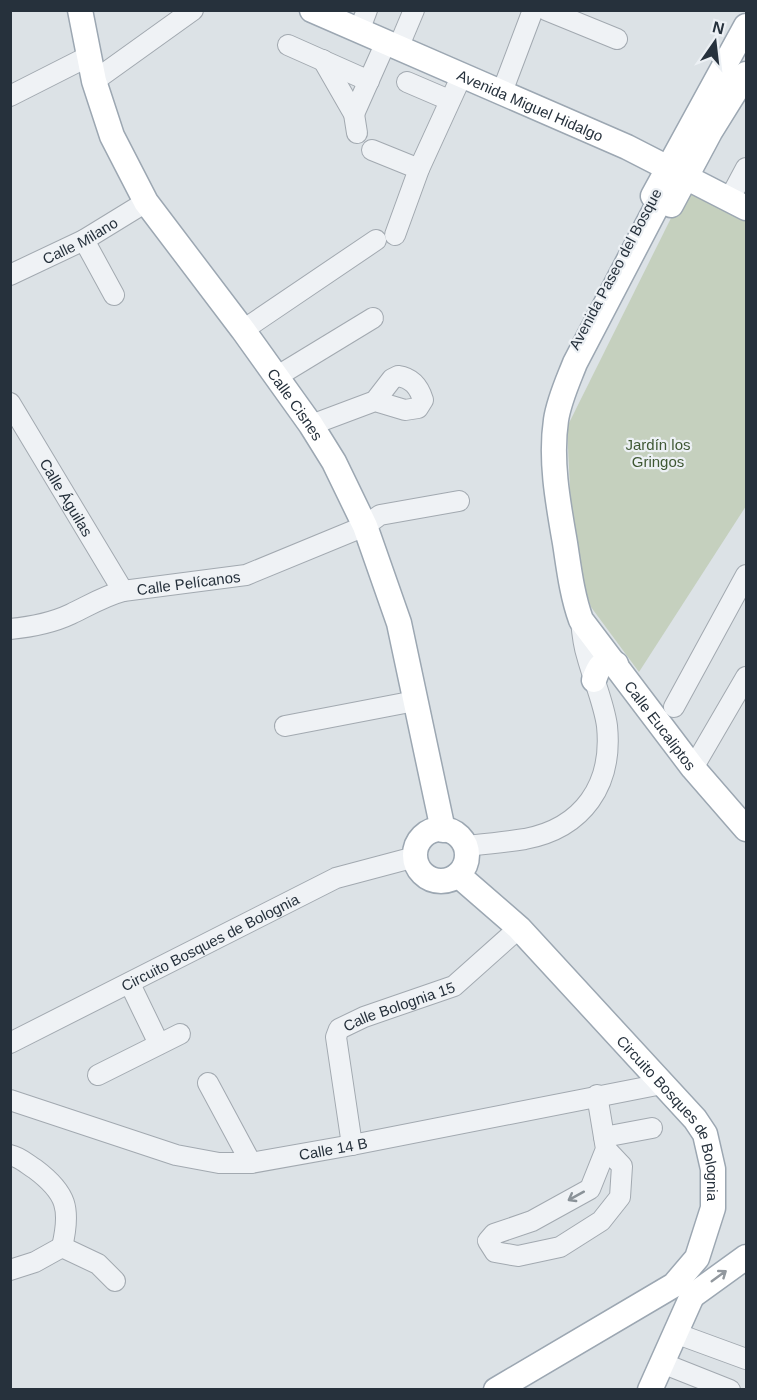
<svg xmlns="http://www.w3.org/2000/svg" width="757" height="1400" font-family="Arial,sans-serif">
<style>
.green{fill:#c5d0be}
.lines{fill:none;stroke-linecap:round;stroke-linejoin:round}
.minor-casing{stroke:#a2a9b0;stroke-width:22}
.major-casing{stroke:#9ca7b2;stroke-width:27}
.minor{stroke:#eff2f5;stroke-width:20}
.major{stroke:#fff;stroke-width:24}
.oneway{stroke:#8a9298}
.oneway2{stroke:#92989e}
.labels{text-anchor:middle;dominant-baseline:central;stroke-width:4.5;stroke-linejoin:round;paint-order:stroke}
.street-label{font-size:15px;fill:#26313c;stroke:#ecf0f4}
.park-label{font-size:15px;fill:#3f5834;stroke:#ecf0f4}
</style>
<rect width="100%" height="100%" fill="#dce2e6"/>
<!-- green -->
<path class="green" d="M687,186L746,221V506L639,672L591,607L573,551L567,427Z"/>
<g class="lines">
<!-- minor casing -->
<g class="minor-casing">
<g id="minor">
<path d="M546,10L617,39"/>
<path d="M359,31L367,10"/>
<path d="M288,45L369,81"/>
<path d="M398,48L414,10"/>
<path d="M323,60L354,114L357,133"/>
<path d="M94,81L193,10"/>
<path d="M407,82L449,100"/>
<path d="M502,92L533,10"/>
<path d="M10,96L89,56"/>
<path d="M354,114L386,42"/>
<path d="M372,150L419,169"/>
<path d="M730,198L746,168"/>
<path d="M395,235L419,169L462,75"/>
<path d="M84,240L114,295"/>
<path id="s1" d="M10,275L84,240L146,202"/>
<path d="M243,330L376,240"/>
<path d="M276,377L373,318"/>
<path id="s2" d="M10,403L123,591"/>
<path d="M311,425L375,401L405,410L418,408L423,400C419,387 412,378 398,376L392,379L375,401"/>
<path id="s3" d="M10,629C31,627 52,623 71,614C88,606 104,596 123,591L246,575L365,526L380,515L459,501"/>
<path d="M674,707L746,575"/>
<path d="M285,726L415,701"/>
<path d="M693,768L746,677"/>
<path d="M466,846C485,844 505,842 525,839C583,828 613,785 607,726C604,703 593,679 587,656C583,644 582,632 581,620"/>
<path d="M130,984L159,1044"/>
<path id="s4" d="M10,1043L336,878L415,857"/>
<path d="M98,1075L180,1034"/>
<path d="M208,1083L251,1163"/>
<path d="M597,1095L606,1149L590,1189L532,1221L494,1234L488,1241L495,1252L518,1256L560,1247L601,1221L620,1197L622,1166L606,1149"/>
<path id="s5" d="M10,1100L176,1155L219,1163H251L352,1145L662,1084"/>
<path d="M604,1137L652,1128"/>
<path id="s6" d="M352,1145L336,1037L339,1029L364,1017L454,986L519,928"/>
<path d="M10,1155C20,1157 27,1164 35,1169C67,1193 71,1209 62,1247"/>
<path d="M62,1247L98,1264L115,1281"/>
<path d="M10,1270L35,1262L62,1247"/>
<path d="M675,1333L746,1359"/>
<path d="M662,1363L730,1390"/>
</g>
</g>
<!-- major casing -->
<g class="major-casing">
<g id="major">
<path id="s7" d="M80,10L94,81L112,136L146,202L243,330L311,425L334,462L365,526L399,623L443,830"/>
<path id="s8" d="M312,10L627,147L746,208"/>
<path id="s9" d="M669,183L575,363C568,381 559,400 556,420C550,460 558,503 565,543C569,569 572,595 581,620L693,768L746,829"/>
<path d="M653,196L746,26"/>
<path d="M671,205L710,132L746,74"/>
<path d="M594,680C598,669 600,662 612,662L616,664"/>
<circle cx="441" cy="855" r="26"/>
<path id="s10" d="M458,875L519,928L695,1119L705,1134L713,1169V1208L697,1258L674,1285L496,1390"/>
<path d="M692,1296L746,1257"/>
<path d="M650,1390L692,1296"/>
</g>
</g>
<!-- minor -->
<use href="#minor" class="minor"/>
<!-- major -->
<use href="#major" class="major"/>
</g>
<!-- one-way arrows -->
<defs><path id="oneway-shaft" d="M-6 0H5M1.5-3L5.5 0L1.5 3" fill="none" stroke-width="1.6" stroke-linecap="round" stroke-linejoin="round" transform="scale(1.5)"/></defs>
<use class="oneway" href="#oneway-shaft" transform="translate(576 1196) rotate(151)"/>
<use class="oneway2" href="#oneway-shaft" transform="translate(719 1276) rotate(-36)"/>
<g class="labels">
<!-- street labels -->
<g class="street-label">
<text stroke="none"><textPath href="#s8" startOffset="238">Avenida Miguel Hidalgo</textPath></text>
<text stroke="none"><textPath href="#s1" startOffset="78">Calle Milano</textPath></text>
<text transform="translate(615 269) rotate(-62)">Avenida Paseo del Bosque</text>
<text stroke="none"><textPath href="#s7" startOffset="456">Calle Cisnes</textPath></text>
<text stroke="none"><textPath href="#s2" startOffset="110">Calle Águilas</textPath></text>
<text stroke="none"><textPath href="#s3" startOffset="186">Calle Pelícanos</textPath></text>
<text stroke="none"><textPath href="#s9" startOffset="598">Calle Eucaliptos</textPath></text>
<text stroke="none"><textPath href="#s4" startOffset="224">Circuito Bosques de Bolognia</textPath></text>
<text stroke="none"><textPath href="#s6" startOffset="182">Calle Bolognia 15</textPath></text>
<text stroke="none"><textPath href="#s10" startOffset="328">Circuito Bosques de Bolognia</textPath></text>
<text stroke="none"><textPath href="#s5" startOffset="334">Calle 14 B</textPath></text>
</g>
<!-- park labels -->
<g class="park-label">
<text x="658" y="444">Jardín los<tspan x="658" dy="17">Gringos</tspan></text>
</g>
</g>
<!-- border -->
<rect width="757" height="1400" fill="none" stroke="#26313c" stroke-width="24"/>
<!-- north arrow -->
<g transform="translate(715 42) rotate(14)" stroke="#ecf0f4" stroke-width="4.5" paint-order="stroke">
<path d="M0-4.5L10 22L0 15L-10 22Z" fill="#26313c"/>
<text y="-9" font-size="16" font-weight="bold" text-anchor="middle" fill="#26313c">N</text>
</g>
</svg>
